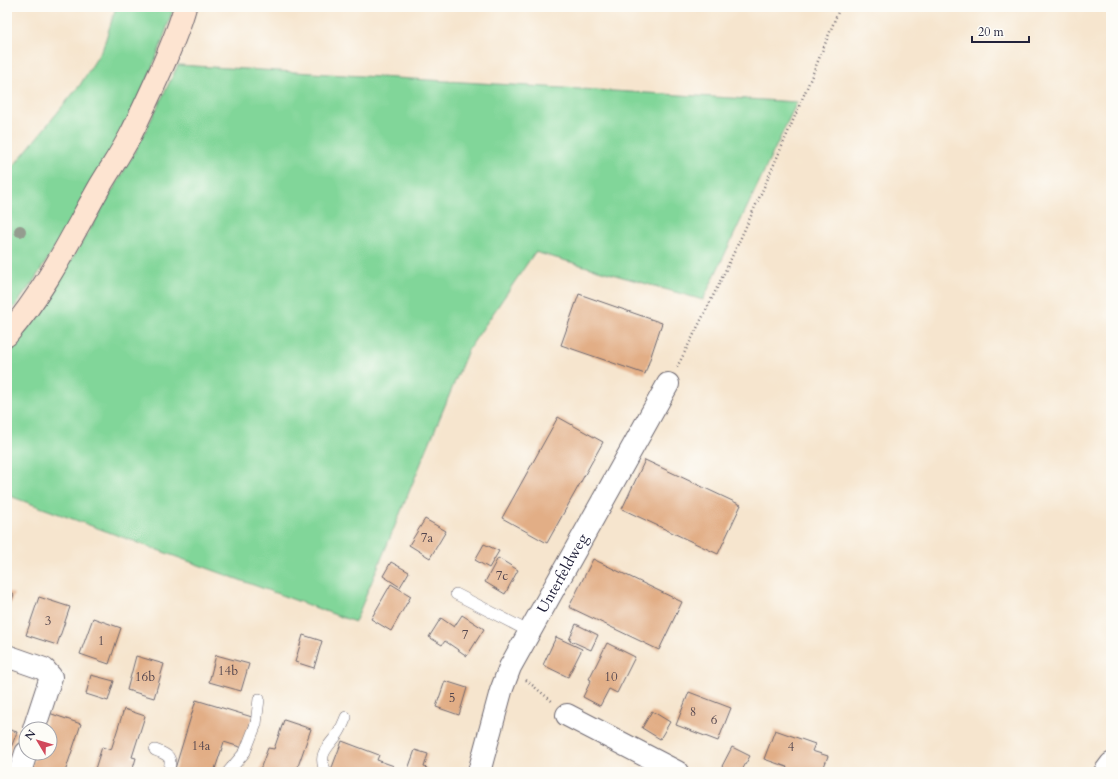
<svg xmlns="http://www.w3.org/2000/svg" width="1118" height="779" font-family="Cardo,serif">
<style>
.green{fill:#81d699;stroke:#527c6a}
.building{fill:#e2ae86}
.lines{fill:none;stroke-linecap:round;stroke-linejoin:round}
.lane-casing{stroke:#6c666e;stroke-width:12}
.street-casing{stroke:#6c666e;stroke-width:24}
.secondary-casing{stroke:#6c666e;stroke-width:24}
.path{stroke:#6c666e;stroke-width:2.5;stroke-dasharray:1 3;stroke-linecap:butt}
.lane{stroke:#fff;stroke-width:11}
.street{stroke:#fff;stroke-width:22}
.secondary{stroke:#fde4d1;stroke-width:22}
.tree{fill:#949c8f}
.labels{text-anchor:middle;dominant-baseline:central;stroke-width:3;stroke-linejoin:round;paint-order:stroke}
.number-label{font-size:13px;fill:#52454e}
.street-label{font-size:15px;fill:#22223b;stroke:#fdfcf7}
</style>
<rect width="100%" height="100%" fill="#fdfcf7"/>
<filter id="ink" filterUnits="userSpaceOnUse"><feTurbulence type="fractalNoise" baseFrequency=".025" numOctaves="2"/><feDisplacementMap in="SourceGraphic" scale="8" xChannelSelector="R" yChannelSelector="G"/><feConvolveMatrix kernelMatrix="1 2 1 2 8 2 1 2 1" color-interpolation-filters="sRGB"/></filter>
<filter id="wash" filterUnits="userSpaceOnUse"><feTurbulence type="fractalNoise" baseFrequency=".012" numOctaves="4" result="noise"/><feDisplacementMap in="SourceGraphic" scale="16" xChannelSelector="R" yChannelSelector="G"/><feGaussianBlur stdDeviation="0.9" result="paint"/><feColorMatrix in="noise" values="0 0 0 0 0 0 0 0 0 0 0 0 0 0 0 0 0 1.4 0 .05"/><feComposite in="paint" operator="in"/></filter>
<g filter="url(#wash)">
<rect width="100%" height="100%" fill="#f6e5ce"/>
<!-- green -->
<path class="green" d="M116,7H174L161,45L143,91L63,235L33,282L7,317V174L80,85L103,48Z
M178,65L797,102L703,300L535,252L468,350L355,622L7,495V353L36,318L95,221L138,146Z"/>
<g id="blocks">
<!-- building -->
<path class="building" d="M579,294L662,323L645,374L561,345Z
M558,417L603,442L547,543L502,518Z
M645,460L741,505L718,554L622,509Z
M425,519L446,531L430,558L409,545Z
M484,544L499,551L489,568L475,560Z
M498,558L518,570L505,594L485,582Z
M593,559L682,602L659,650L569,607Z
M391,562L409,572L400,587L383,576Z
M391,584L411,596L391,631L371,619Z
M7,591L14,594L7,614Z
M39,597L70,607L57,645L26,635Z
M462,615L484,629L467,656L445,641L442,645L429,637L441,618L454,627Z
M93,618L121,628L109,664L80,654Z
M576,624L598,635L591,650L569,640Z
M303,635L322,641L314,668L295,662Z
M556,637L582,649L568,677L543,665Z
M607,643L635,657L617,693L609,689L600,706L583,697L591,680L589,679Z
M216,655L249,664L241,691L209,682Z
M136,656L164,664L154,698L127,690Z
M91,675L114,681L108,701L86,694Z
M445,681L467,688L459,715L436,707Z
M689,692L731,708L718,741L676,725Z
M196,700L252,717L243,748L224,742L214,772H174Z
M124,709L145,716L132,757L136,758L132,772H94L102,747L111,750Z
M652,711L670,722L660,739L642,728Z
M49,713L81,724L65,772H29L36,753H50V729H44Z
M284,720L311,729L296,772H259L268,748L274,749Z
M7,729L17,732L7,758Z
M775,730L815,744L812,751L828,756L822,772H785L787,767L764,759Z
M342,741L379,755L377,760L394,766L392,772H337L331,770Z
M732,747L750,756L741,772H724L720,770Z
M415,750L428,754L424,767L427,768L425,772H407Z"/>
</g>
</g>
<g filter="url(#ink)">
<use href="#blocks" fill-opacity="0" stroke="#6c666e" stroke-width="1"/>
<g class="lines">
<!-- lane casing -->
<g class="lane-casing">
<path id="lane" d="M456,594L530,632
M155,750C169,755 173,757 168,772
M228,772L245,752L256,724L259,699
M326,772C316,753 330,746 339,732C342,727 344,722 346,717"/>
</g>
<!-- street casing -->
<g class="street-casing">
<g id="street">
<path d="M7,656L44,669L51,677L34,729"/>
<path d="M567,715L677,772"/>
<path d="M20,772L26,753"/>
<path id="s1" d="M479,772L501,691L510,667L668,384"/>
<path d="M1105,772L1111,764"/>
</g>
</g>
<!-- secondary casing -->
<g class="secondary-casing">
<path id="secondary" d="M7,335C46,290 71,237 100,186C110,169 121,153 130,136C141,114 151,92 161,70C170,49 179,29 185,7"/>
</g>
<!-- path -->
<path class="path" d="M677,367C738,251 791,129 840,7
M526,680L553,702"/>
<!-- lane -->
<use href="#lane" class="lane"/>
<!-- street -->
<use href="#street" class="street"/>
<!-- secondary -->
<use href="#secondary" class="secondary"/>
</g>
<!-- trees -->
<circle class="tree" cx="20" cy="231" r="6"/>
</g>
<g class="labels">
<!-- number labels -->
<g class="number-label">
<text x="427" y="538">7a</text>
<text x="502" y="576">7c</text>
<text x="48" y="621">3</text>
<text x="465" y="635">7</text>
<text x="101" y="641">1</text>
<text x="228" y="671">14b</text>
<text x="145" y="677">16b</text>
<text x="611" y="677">10</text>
<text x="452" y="698">5</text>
<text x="693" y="712">8</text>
<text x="714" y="720">6</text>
<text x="201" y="746">14a</text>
<text x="791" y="747">4</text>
</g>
<!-- street labels -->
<g class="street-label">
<text stroke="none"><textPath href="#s1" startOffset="217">Unterfeldweg</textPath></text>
</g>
</g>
<!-- margin -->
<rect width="1118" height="779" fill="none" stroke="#fdfcf7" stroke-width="24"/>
<!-- north arrow -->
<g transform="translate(38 741) rotate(308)"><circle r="19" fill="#fdfcf7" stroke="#a5a5ac"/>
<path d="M0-3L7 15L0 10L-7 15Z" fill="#d1495b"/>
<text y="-6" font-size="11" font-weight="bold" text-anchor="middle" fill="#22223b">N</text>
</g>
<!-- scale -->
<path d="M972 36v6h57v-6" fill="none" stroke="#22223b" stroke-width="2"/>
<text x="978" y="36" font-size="12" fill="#22223b" stroke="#fdfcf7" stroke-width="3" paint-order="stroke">20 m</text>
</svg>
